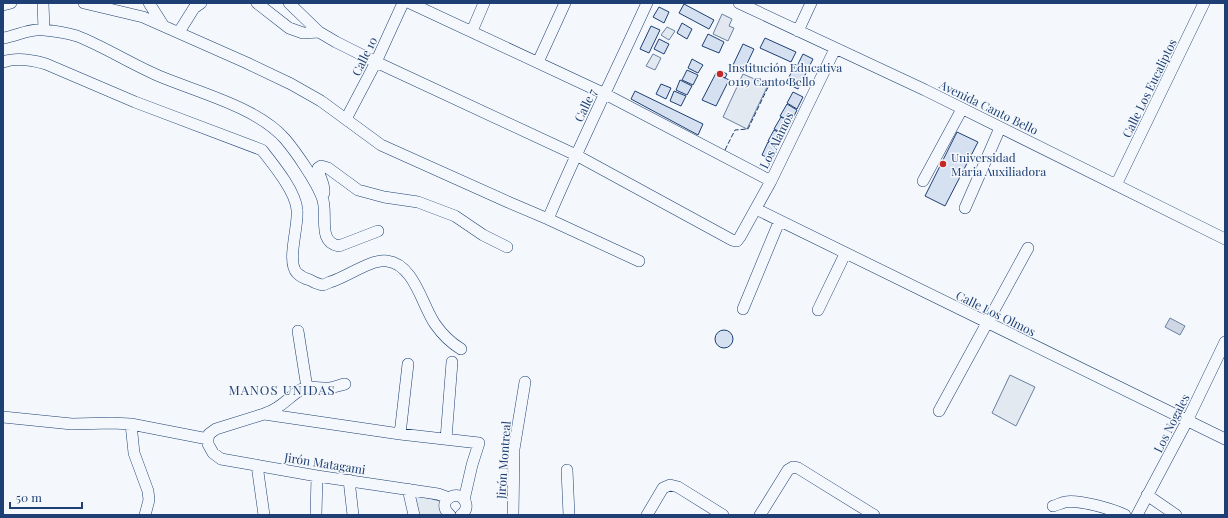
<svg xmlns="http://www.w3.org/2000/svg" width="1228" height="518" font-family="'Playfair Display',serif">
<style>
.green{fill:#e3e9f0;stroke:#687fa3}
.parking{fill:#e3e8f0;stroke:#687fa3}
.water{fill:#cfd7e4;stroke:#687fa3}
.building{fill:#d5e0f0;stroke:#1d3f73}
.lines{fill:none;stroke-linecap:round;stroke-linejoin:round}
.minor-casing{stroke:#1d3f73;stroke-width:12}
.minor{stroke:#f4f7fb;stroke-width:11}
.fence{stroke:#1d3f73;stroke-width:1;stroke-dasharray:5 2;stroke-linecap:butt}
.poi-dot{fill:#c62828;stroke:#f4f7fb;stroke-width:1.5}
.labels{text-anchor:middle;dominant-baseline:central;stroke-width:3;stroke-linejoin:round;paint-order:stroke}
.street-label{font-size:12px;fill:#1d3f73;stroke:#f4f7fb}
.poi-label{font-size:12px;fill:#1d3f73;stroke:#f4f7fb;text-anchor:start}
.neighbourhood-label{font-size:13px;letter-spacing:1px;fill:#1d3f73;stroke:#f4f7fb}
</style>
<rect width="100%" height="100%" fill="#f4f7fb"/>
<!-- green -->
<path class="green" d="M667,27L675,31L669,40L661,35Z
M653,54L661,58L655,70L646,66Z
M743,74L768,85L747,129L723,117Z
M1010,375L1035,387L1016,426L992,413Z
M413,494L440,501L444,515H417Z"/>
<!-- parking -->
<path class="parking" d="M722,14L732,19L729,26L734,28L728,41L713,34Z"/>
<!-- water -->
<path class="water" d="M1170,318L1185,326L1180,335L1165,327Z"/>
<!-- building -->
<path class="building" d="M684,4L714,20L709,29L679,13Z
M659,7L669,12L664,23L653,17Z
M682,23L692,29L687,39L677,33Z
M651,26L660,30L649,53L640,49Z
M708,34L724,42L719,53L702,46Z
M765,38L796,52L791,62L760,48Z
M659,39L669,44L664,54L654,49Z
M743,44L754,49L744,70L733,65Z
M803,54L813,59L798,89L786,83L792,71L794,72Z
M692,59L703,65L698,73L688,68Z
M687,70L698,75L693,85L682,80Z
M721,71L727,74L725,78L719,75Z
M716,73L729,80L716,106L702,100Z
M680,80L692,86L687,95L676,90Z
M661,84L671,88L666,99L656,94Z
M635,91L703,124L698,135L631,99Z
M674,91L686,96L681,106L670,101Z
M793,92L803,97L797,109L787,103Z
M787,104L797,110L791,122L780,116Z
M781,117L791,122L785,134L774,129Z
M774,130L784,135L778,147L768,141Z
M957,132L978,142L945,206L925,196Z
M768,142L778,148L772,160L762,155Z
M715 339a9 9 0 1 1 18 0a9 9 0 1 1-18 0Z"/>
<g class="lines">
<!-- minor casing -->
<g class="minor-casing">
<path id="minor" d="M43,3L44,30
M84,3L143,17L247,63L291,84L321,101L381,145L508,202L548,219L639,261
M149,3L163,25
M257,3L289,28L303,33L319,32
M289,3L319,32L336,42L376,62L576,155L732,240L737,241L740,237L771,181L835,49
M410,3L605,94L771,181
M739,3L925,90L1225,239
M3,5L11,3
M472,31L484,3
M798,31L811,3
M179,32L194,8L201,3
M3,38C16,36 31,28 44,30C55,31 67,33 77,36C105,47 131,64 159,76C197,92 257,107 285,139C296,152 316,181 322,197C329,213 316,242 339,246L378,231
M3,62C17,57 32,60 46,64L135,102L262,150C273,164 296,192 297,210C299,225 286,262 297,273C300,276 306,279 310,280C313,282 318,284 322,285C324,285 328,283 330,282C347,277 370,259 387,261C414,264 422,305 435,324C442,334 451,343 461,349
M538,62L565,3
M346,119L376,62L403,3
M923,181L962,109
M1116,185L1204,3
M324,193C325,184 319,177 318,168L321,166L328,168L358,190L384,197L418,202L455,216L483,235L507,247
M965,208L1000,128
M756,209L1225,439
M548,219C579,146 614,75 647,3
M743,309L779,222
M818,310L845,254
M298,331L307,388
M939,411L1028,248
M266,413C282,408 288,397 302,389C310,385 321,389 330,388C335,387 340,385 345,384
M3,417L72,424L112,423L131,424L208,439
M131,424L134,453L148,491L149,500L145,515
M400,434L408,364
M446,439L452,362
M257,465L264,515
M567,470L569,515
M349,480L353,515
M408,489L414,515
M1147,495L1176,515
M449,498L438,494L317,476L221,459L213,453L208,444V439L209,434L216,429L264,414L400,434L479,443L472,465L464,500
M1053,506C1057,505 1061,503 1065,502C1078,499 1112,509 1125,515
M316,515L317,476
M450,515C433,500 462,486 466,504C467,509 465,512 461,515
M513,515L514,449L525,382
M647,515L663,488L670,485L678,487L723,515
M760,515L788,470L793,467L798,468L874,515
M1137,515L1187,421L1225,342"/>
</g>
<!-- minor -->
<use href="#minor" class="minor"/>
<!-- fence -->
<path class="fence" d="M725,150L735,130L748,129L770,83L779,86L785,84"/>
</g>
<!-- markers -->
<g class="poi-dot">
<circle cx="720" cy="74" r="4"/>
<circle cx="943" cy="164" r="4"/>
</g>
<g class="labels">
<!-- street labels -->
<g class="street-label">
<text transform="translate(364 56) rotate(-64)">Calle 10</text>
<text transform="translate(1149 88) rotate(-64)">Calle Los Eucaliptos</text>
<text transform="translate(585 105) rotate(-64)">Calle 7</text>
<text transform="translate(989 107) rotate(26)">Avenida Canto Bello</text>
<text transform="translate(776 140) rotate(-64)">Los Alamos</text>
<text transform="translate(996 313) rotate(26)">Calle Los Olmos</text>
<text transform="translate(1171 423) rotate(-63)">Los Nogales</text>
<text transform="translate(503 460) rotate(-86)">Jirón Montreal</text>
<text transform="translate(325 463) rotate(9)">Jirón Matagami</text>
</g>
<!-- poi labels -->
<g class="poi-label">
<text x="728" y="67">Institución Educativa<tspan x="728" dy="14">0119 Canto Bello</tspan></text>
<text x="951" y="157">Universidad<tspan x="951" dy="14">Maria Auxiliadora</tspan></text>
</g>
<!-- neighbourhood labels -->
<g class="neighbourhood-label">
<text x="282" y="389">MANOS UNIDAS</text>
</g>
</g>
<!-- border -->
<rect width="1228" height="518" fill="none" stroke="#1d3f73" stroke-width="8"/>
<!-- scale -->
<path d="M10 502v6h72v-6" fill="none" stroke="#1d3f73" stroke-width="2"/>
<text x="16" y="502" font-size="12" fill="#1d3f73" stroke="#f4f7fb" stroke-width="3" paint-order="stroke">50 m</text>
</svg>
